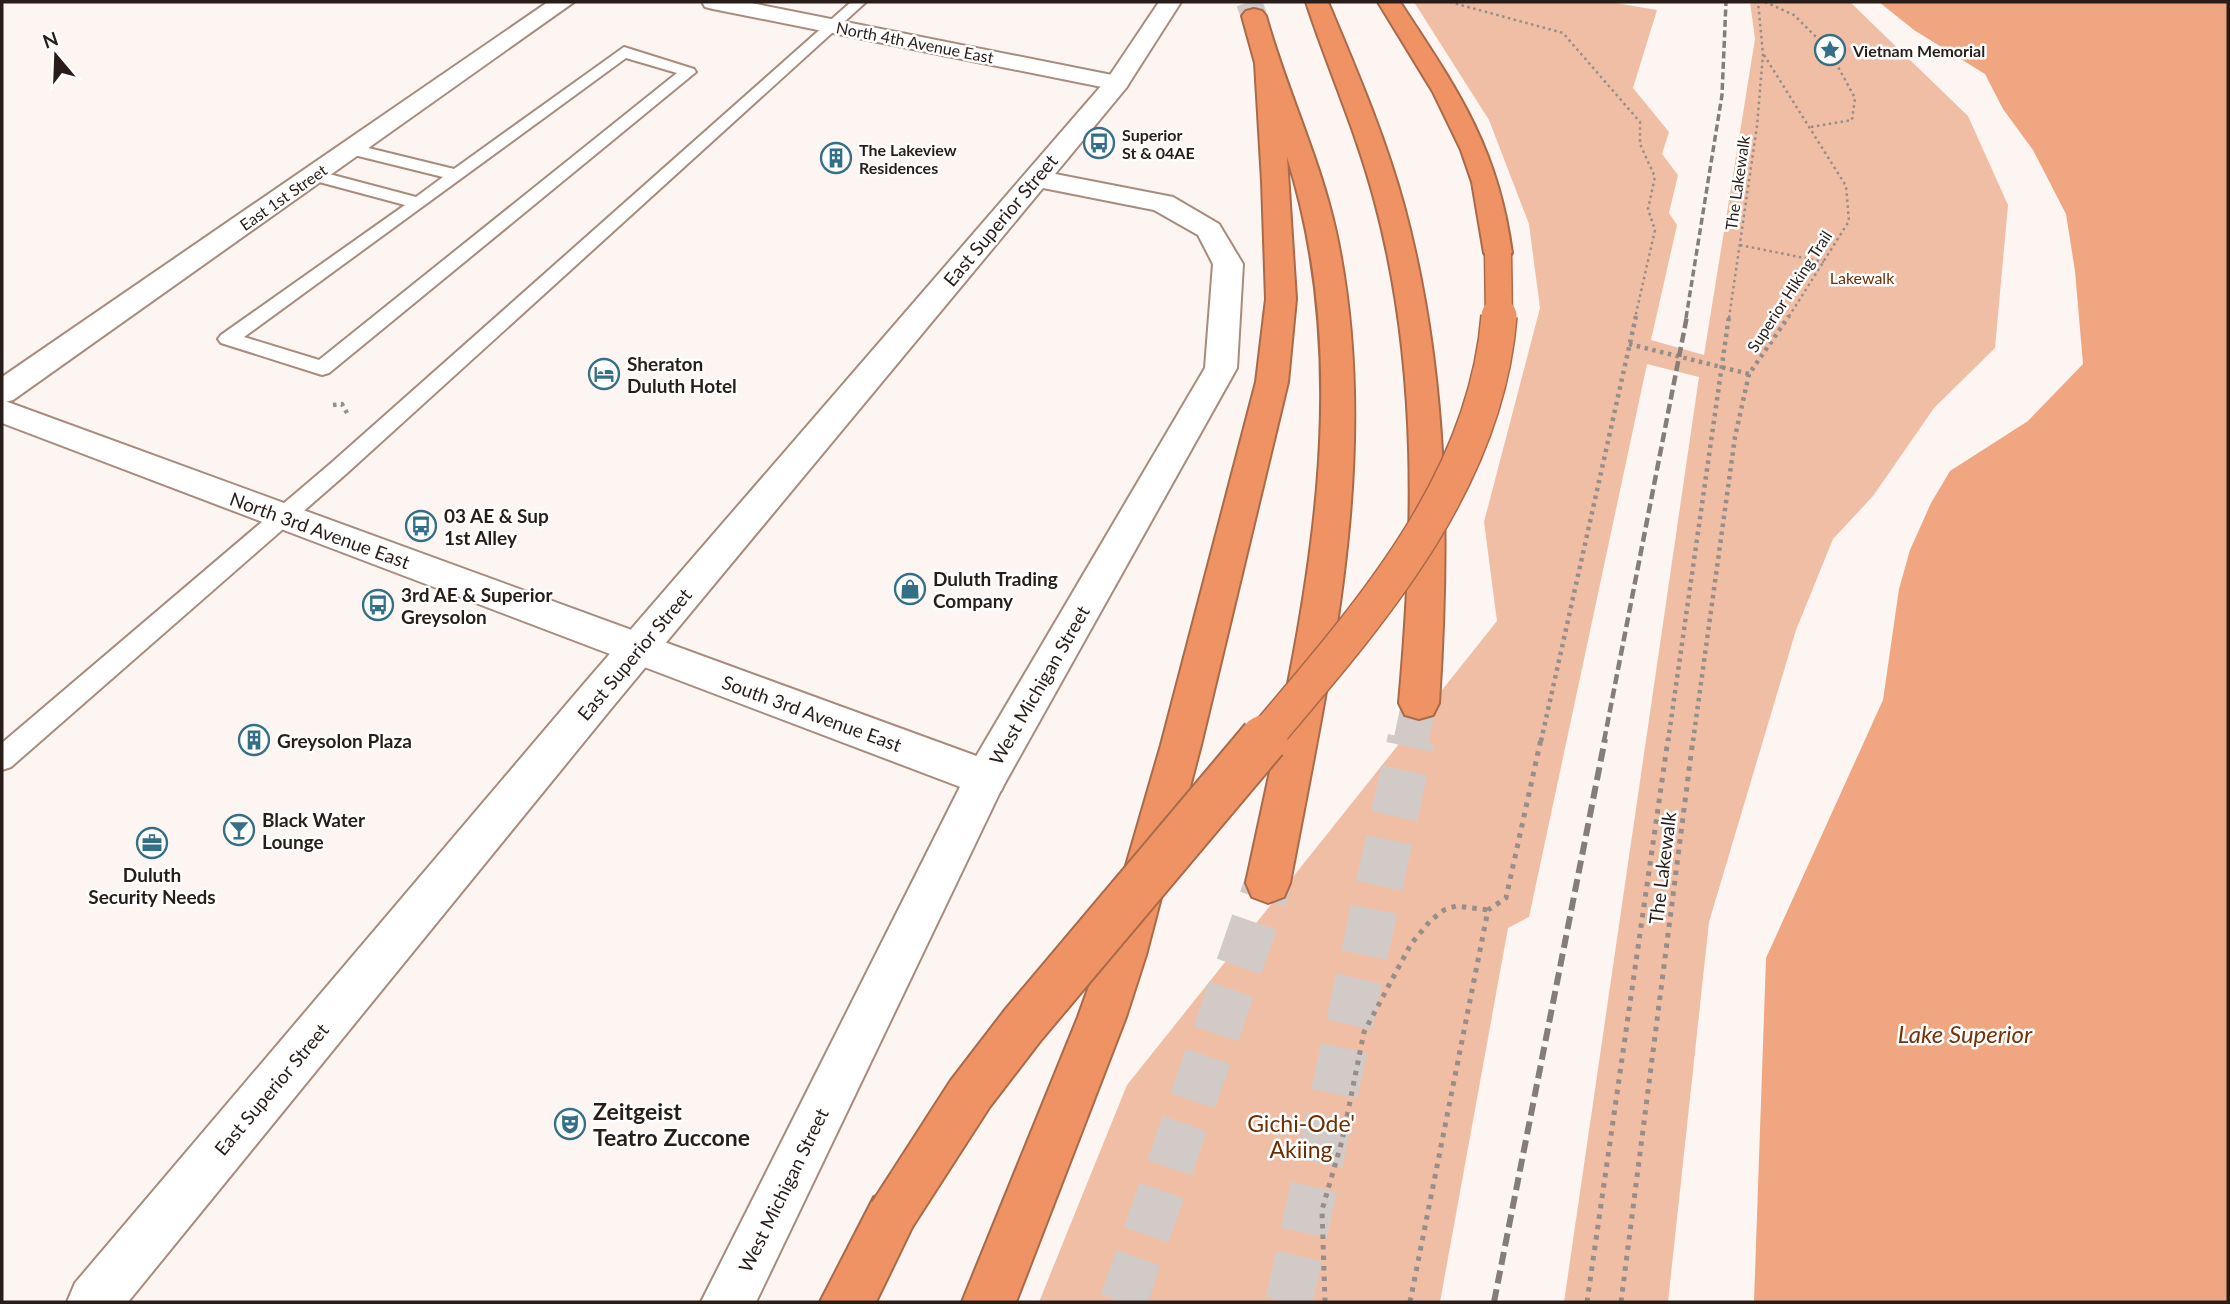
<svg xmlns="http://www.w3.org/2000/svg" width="2230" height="1304" font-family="Lato,sans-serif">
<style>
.green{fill:#f0bea5}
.water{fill:#efa681}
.pier{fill:#fcf5f2}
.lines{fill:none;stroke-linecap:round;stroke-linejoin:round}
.motorway-tunnel-far2{stroke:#d2cac6;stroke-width:26;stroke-dasharray:26 13;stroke-linecap:butt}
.motorway-tunnel-far1{stroke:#d2cac6;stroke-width:35;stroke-dasharray:35 18;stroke-linecap:butt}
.motorway-tunnel{stroke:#d2cac6;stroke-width:47;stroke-dasharray:47 24;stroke-linecap:butt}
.service-casing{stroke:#a88b7d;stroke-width:4}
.minor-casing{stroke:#a88b7d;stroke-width:4}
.tertiary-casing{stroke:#a88b7d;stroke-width:4}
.motorway-casing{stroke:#a96a49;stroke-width:4}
.path-far2{stroke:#978e8a;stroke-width:2.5;stroke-dasharray:2.5 3.5;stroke-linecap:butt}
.path-far1{stroke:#978e8a;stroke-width:4.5;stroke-dasharray:3.5 4.5;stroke-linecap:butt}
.path{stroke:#978e8a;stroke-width:5;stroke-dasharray:4.5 6;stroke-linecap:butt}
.service{fill:#fff;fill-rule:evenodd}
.minor{fill:#fff;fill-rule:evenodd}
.tertiary{fill:#fff;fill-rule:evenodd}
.motorway{fill:#ef9364;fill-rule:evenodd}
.rail-far2{stroke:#867d79;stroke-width:3.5;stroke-dasharray:7 3.5;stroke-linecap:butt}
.rail-far1{stroke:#867d79;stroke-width:4.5;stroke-dasharray:10 4.5;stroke-linecap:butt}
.rail{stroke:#867d79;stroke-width:6;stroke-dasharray:13 6;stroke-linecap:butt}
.motorway-bridge-far2-casing{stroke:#a96a49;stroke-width:29;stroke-linecap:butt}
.motorway-bridge-far1-casing{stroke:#a96a49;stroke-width:38;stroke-linecap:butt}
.motorway-bridge-casing{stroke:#a96a49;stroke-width:51;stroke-linecap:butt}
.motorway-bridge-far2{stroke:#ef9364;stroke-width:26}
.motorway-bridge-far1{stroke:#ef9364;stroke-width:35}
.motorway-bridge{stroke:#ef9364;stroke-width:47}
.labels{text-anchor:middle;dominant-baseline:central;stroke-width:5;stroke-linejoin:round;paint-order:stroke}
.far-street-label{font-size:16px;fill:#281d18;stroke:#fff}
.far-poi-label{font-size:16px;font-weight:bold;fill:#281d18;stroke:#fff;text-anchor:start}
.far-park-label{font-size:16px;fill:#6f2e02;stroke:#fff}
.street-label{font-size:19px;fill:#281d18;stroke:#fff}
.poi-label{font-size:19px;font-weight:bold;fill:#281d18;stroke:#fff;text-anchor:start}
.near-poi-label{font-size:23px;font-weight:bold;fill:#281d18;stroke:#fff;text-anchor:start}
.near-park-label{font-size:23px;fill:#6f2e02;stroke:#fff}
.near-water-label{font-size:24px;font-style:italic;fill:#753309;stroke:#fff}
</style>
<rect width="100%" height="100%" fill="#fcf5f2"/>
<!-- green -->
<path class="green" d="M1414,2H1610L1657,10L1633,88L1669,132L1662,154L1678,175L1669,213L1677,225L1651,340L1704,355L1755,39L1750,2H1853L1971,114L2012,205L1998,349L1672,1302H1564L1699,377L1647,364L1529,917L1508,928L1440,1302H1039L1127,1085L1497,621L1484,522L1540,308L1529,224L1489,120Z"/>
<!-- water -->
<path class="water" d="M1853,2H2228V1302H1672L1713,922L1998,349L2012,205L1971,114Z"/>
<!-- pier -->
<path class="pier" d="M1850,2H1879L1914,30L1985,74L2003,109L2033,150L2066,214L2075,271L2083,364L2028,421L1950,471L1931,503L1910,550L1899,589L1883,700L1766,958L1754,1302H1668L1709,922L1796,630L1833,539L1873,496L1934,408L1995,348L2008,205L1968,116Z"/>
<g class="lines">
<!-- motorway-tunnel-far2 -->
<path class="motorway-tunnel-far2" d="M1249,2L1254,16"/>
<!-- motorway-tunnel-far1 -->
<path class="motorway-tunnel-far1" d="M1411,741L1419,703"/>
<!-- motorway-tunnel -->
<path class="motorway-tunnel" d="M1123,1302L1268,883
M1289,1302L1411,739"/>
<!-- service casing -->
<g class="service-casing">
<path id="service" d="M851,2H866L346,474L11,767L2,770V743L330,464Z
M624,47L694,69L696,72L329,373L322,375L221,343L218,339L221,335L405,205L308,179L305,175L308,171L314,170L416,197L443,177L346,153L344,149L346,145L352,144L454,169ZM626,58L677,73L319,360L244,337Z"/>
</g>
<!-- minor casing -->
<g class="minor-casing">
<path id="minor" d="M702,2H746L1117,76L1126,78L1129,83L1126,88L1117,90L713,9L705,7Z
M2,400L1001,765L1007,778L1001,791L986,796L971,791L2,423Z"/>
</g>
<!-- tertiary casing -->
<g class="tertiary-casing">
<path id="tertiary" d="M548,2H574L13,400L2,403V377Z
M1159,2H1181L1126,88L1055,174L1173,197L1219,224L1243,264L1237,368L1001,790L756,1302H701L971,765L1205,368L1213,264L1198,235L1154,210L1043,188L610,710L128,1302H67L75,1283L582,686L1108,78Z"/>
</g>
<!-- motorway casing -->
<g class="motorway-casing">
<path id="motorway" d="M1306,2H1328C1356,69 1385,136 1404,206C1448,370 1450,535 1439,703L1433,715L1419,719L1405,715L1399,703C1414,535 1419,366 1375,202C1357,133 1328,69 1306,2Z
M1378,2H1400C1457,89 1498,147 1512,253L1508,259L1498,262L1488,259L1484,253L1472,182L1461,150L1433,92Z
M1254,9L1262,11L1266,16C1286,89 1320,158 1336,232C1383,450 1330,669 1290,883L1284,897L1268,903L1252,897L1246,883C1296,646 1363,396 1287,157L1296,299L1288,382L1201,745L1146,955L1126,1017L1016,1302H962L1078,1017L1100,955L1161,745L1256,382L1266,299L1262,181L1255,63L1242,16L1246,11Z
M892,1189L910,1197L918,1215L876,1302H820L874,1197Z"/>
</g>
<!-- path-far2 -->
<path class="path-far2" d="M1450,2L1563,33L1640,122V144L1655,177L1648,209L1655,230L1635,318
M1765,2L1794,15L1816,37
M1764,55L1846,186L1849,221L1788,318
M1811,127L1852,120L1855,98L1837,65
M1740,245L1824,262
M1729,318L1757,126L1763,54L1758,2"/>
<!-- path-far1 -->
<path class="path-far1" d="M1629,344L1749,374
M333,405L342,404L347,413
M1541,741L1636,316
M1668,741L1729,316
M1693,741L1735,437L1749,374L1789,316"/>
<!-- path -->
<path class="path" d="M1325,1302L1322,1210L1342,1141L1364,1032L1411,944L1431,920L1444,910L1456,906L1488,910
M1410,1302L1488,910L1506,898L1541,739
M1587,1302L1668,739
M1621,1302L1693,739"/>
<!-- service -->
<use href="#service" class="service"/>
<!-- minor -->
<use href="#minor" class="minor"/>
<!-- tertiary -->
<use href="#tertiary" class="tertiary"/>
<!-- motorway -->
<use href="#motorway" class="motorway"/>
<!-- rail-far2 -->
<path class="rail-far2" d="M1686,318L1722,95L1726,2"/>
<!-- rail-far1 -->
<path class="rail-far1" d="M1604,741L1687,316"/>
<!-- rail -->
<path class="rail" d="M1494,1302L1605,739"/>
<!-- motorway-bridge-far2 casing -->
<g class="motorway-bridge-far2-casing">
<path id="motorway-bridge-far2" d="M1498,253L1499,318"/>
</g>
<!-- motorway-bridge-far1 casing -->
<g class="motorway-bridge-far1-casing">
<path id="motorway-bridge-far1" d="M1262,741C1366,618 1486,485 1499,316"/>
</g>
<!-- motorway-bridge casing -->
<g class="motorway-bridge-casing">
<path id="motorway-bridge" d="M892,1215L970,1094L1023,1025L1264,739"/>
</g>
<!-- motorway-bridge-far2 -->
<use href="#motorway-bridge-far2" class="motorway-bridge-far2"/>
<!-- motorway-bridge-far1 -->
<use href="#motorway-bridge-far1" class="motorway-bridge-far1"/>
<!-- motorway-bridge -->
<use href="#motorway-bridge" class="motorway-bridge"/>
</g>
<!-- icons -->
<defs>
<g id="sight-ring" transform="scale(1.575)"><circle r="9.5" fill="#fff" stroke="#346f87" stroke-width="1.5"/><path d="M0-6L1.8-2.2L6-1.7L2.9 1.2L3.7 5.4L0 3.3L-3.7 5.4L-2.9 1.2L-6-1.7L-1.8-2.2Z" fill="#346f87"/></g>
<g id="bus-ring" transform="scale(1.575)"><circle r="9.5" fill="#fff" stroke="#346f87" stroke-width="1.5"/><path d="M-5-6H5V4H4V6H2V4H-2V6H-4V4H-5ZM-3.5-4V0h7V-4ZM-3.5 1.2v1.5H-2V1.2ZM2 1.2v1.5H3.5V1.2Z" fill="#346f87"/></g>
<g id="building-ring" transform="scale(1.575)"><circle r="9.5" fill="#fff" stroke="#346f87" stroke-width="1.5"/><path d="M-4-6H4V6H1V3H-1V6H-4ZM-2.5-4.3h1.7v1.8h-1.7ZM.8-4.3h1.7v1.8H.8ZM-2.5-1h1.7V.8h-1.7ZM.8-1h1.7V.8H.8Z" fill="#346f87"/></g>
<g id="hotel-ring" transform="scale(1.575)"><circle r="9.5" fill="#fff" stroke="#346f87" stroke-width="1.5"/><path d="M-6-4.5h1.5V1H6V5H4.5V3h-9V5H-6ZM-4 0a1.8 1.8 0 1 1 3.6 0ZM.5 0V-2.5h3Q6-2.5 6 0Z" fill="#346f87"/></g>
<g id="shop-ring" transform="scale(1.575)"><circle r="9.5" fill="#fff" stroke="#346f87" stroke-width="1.5"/><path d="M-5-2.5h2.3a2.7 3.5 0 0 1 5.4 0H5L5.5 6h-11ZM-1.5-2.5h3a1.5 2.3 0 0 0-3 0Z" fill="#346f87"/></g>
<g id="bar-ring" transform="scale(1.575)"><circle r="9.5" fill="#fff" stroke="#346f87" stroke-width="1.5"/><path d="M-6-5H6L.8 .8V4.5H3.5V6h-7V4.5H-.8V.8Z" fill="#346f87"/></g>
<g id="office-ring" transform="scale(1.575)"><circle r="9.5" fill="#fff" stroke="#346f87" stroke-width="1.5"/><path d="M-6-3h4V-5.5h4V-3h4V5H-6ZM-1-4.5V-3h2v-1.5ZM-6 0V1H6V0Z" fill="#346f87"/></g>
<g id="theatre-ring" transform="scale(1.575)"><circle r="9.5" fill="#fff" stroke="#346f87" stroke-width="1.5"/><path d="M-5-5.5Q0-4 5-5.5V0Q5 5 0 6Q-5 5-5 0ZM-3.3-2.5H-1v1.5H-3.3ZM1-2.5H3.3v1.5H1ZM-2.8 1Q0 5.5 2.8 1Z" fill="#346f87"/></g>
</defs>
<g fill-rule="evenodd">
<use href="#sight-ring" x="1830" y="50"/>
<use href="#bus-ring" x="1099" y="143"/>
<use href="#building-ring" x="836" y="158"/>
<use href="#hotel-ring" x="604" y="374"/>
<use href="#bus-ring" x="421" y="526"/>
<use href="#shop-ring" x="910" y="589"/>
<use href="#bus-ring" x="378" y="605"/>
<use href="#building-ring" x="254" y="740"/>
<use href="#bar-ring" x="239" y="830"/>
<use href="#office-ring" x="152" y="843"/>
<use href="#theatre-ring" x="570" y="1124"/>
</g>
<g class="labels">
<!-- far-street labels -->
<g class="far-street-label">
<text transform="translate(915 42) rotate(11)">North 4th Avenue East</text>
<text transform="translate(1737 183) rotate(-82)">The Lakewalk</text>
<text transform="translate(283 197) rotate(-35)">East 1st Street</text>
<text transform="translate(1789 291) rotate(-57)">Superior Hiking Trail</text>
</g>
<!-- far-poi labels -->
<g class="far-poi-label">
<text x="1853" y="50">Vietnam Memorial</text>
<text x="1122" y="134">Superior<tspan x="1122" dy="18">St &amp; 04AE</tspan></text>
<text x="859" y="149">The Lakeview<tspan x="859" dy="18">Residences</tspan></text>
</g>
<!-- far-park labels -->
<g class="far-park-label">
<text x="1862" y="277">Lakewalk</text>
</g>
<!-- street labels -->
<g class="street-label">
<text transform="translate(1000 220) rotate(-50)">East Superior Street</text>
<text transform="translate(320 530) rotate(20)">North 3rd Avenue East</text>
<text transform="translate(634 654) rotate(-50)">East Superior Street</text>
<text transform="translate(1039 685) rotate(-60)">West Michigan Street</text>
<text transform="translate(812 713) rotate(20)">South 3rd Avenue East</text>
<text transform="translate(1662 868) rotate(-83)">The Lakewalk</text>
<text transform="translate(271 1089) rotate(-50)">East Superior Street</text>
<text transform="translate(783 1190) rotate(-64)">West Michigan Street</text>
</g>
<!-- poi labels -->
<g class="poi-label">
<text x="627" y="363">Sheraton<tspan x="627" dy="22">Duluth Hotel</tspan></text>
<text x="444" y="515">03 AE &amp; Sup<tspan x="444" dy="22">1st Alley</tspan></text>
<text x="933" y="578">Duluth Trading<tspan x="933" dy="22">Company</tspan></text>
<text x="401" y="594">3rd AE &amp; Superior<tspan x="401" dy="22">Greysolon</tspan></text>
<text x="277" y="740">Greysolon Plaza</text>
<text x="262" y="819">Black Water<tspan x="262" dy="22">Lounge</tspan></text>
<text x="152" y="874" text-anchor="middle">Duluth<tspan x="152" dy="22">Security Needs</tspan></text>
</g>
<!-- near-poi labels -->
<g class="near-poi-label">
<text x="593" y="1111">Zeitgeist<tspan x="593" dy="26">Teatro Zuccone</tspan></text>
</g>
<!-- near-park labels -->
<g class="near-park-label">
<text x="1301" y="1123">Gichi-Ode'<tspan x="1301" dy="26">Akiing</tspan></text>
</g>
<!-- near-water labels -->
<g class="near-water-label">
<text x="1965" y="1033">Lake Superior</text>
</g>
</g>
<!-- border -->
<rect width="2230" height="1304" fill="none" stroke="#281d18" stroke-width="7"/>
<!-- north arrow -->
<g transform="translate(56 56) rotate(341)" stroke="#ffffff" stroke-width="5" paint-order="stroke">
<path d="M0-5L12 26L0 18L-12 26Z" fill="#281d18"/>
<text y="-10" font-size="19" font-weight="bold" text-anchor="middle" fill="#281d18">N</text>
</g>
</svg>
